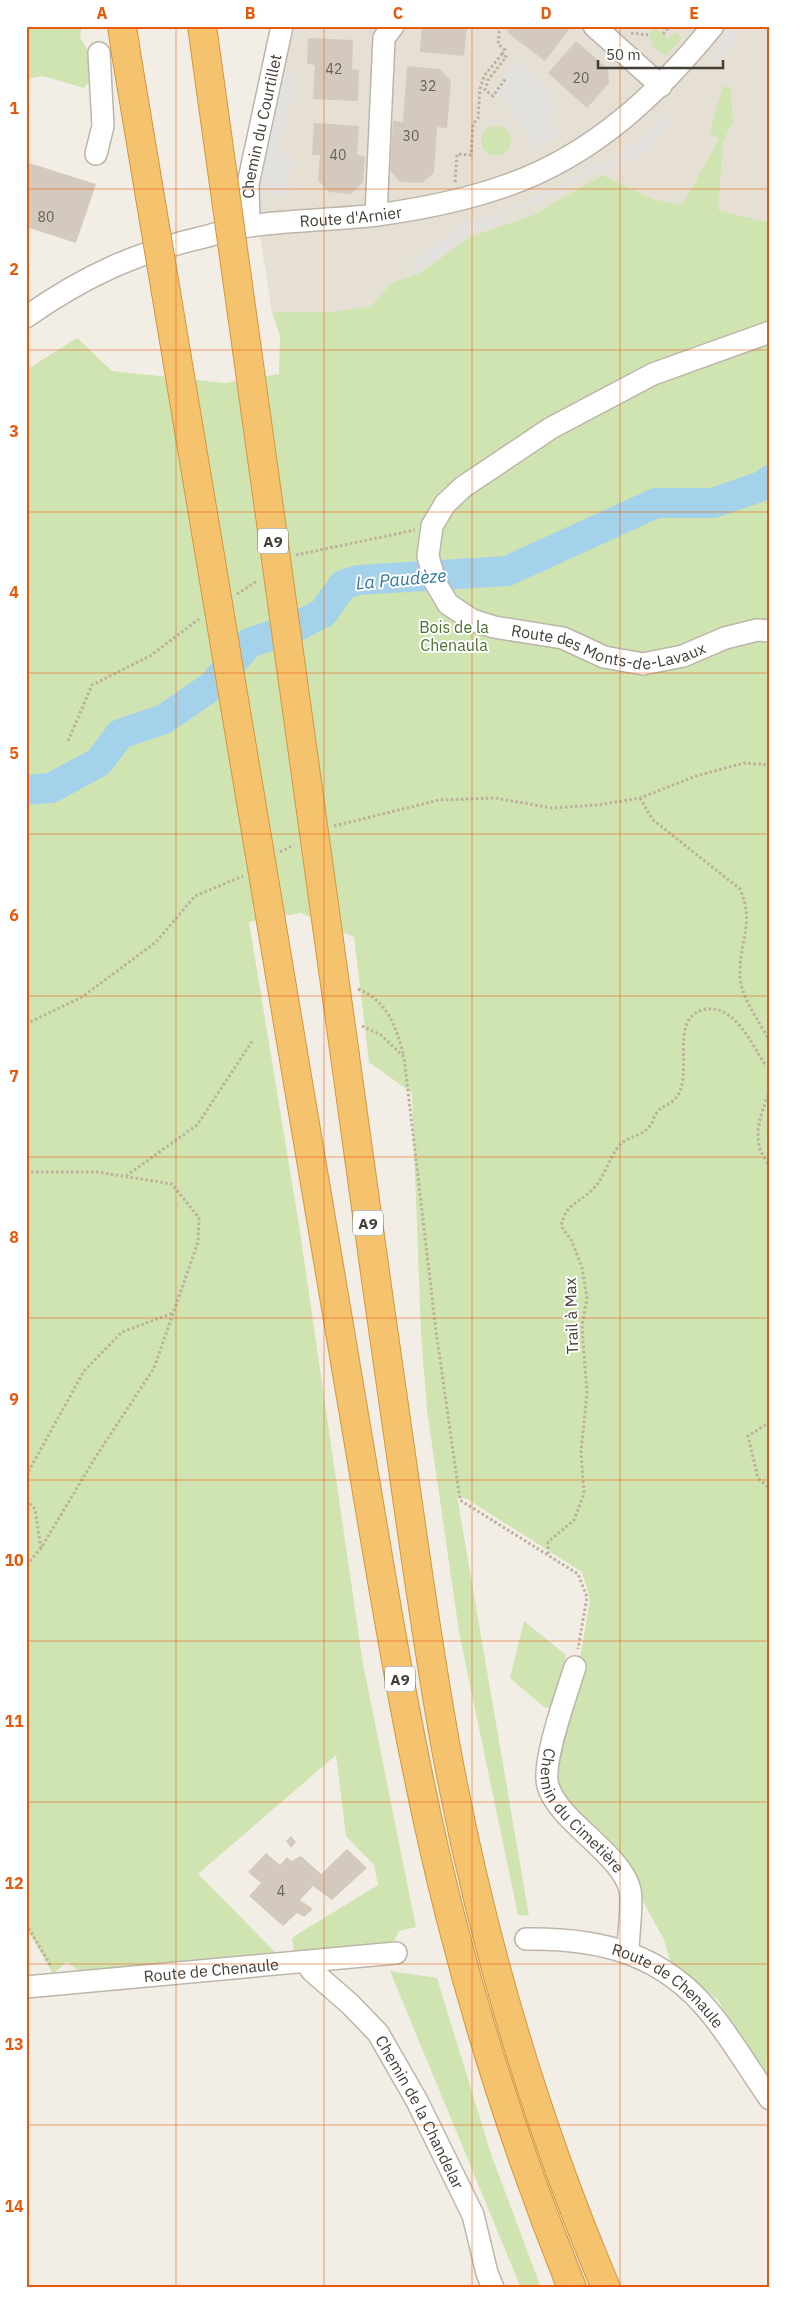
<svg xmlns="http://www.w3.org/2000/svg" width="796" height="2314" font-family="'IBM Plex Sans',sans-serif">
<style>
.residential{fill:#e6dfd4}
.green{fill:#cfe4b1}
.parking{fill:#e3e1de}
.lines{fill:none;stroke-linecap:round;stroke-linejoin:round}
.river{stroke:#a5d2eb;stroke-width:30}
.building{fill:#d3c9bc}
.minor-casing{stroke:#bdb5a9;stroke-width:24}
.highway-casing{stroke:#d3963e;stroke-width:30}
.path{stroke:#beb09b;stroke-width:3;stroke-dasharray:2.5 2.5;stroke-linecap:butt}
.minor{stroke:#fff;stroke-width:21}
.highway{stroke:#f5c26e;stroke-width:28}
.highway-bridge-casing{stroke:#d3963e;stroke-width:30;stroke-linecap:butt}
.highway-bridge{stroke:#f5c26e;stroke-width:28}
.grid{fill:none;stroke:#e8590c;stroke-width:1;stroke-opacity:0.55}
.labels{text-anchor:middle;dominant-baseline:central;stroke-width:4;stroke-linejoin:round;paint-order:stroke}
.number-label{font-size:14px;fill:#686158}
.shield{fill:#fff;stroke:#7c7872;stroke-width:1}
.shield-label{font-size:15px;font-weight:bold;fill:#443e36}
.street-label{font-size:16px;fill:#443e36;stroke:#fff}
.park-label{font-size:16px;fill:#4a722d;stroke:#fff}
.water-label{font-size:18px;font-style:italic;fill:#3479a1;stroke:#fff}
.neatline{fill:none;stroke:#e8590c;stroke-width:2}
.grid-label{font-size:16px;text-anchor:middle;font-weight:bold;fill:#e8590c}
</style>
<rect width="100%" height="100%" fill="#f2eee6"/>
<!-- residential -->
<path class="residential" d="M289,26H770V220L763,221L717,210L723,142L733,122L731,87H723L719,139L682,205L653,199L602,175L533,215L470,237L418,274L392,282L371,306L333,312H272L252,186Z"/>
<!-- green -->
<path class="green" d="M26,26H82L80,38L99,68L84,88L43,76L26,79Z
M655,27L668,39L675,32L682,38L668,54L663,55L651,44L653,41L648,35Z
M723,87H731L733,122L723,142L718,210L763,221L770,220V2082L717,1999L671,1963L664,1940L625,1868L550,1780L578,1670L590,1599L582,1572L467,1499L457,1496L529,1916L518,1915L459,1632L427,1410L421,1333L412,1093L369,1062L354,937L301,913L249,922L299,1225L363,1664L416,1927L399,1931L393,1943L294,1951L292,1939L296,1935L378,1885L374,1865L346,1836L336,1755L198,1874L275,1952L269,1955L82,1974L67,1962L53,1974L26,1927V370L77,338L112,371L225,383L279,374L280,336L272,312H333L371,306L392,282L418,274L470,237L533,215L602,175L653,199L682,205L719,139L709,133Z
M481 141a15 15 0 1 1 30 0a15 15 0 1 1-30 0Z
M524,1621L566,1655L551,1709L544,1707L510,1678Z
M390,1971L437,1978L491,2154L541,2288H521Z"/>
<!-- parking -->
<path class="parking" d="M730,26H744L726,54L716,64L708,56L718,46Z
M514,59L538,76L557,107L547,114L560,135L536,149L504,101L492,92Z
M282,73L296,77L279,152L292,155L288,198L264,191V186L259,185Z
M663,111L672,118L654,146L607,174L602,166L560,193L505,215L507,222L471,233L417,273L409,263L465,222L503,212V210L558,187L599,162L601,164L647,136Z"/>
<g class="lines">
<!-- river -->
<path class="river" d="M26,790L51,788L99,762L120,734L164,719L212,686L249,643L296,627L323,613L343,585L358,580L507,571L656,503H713L762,486L770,480"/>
</g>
<!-- building -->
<path class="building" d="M422,26H467L464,56L420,52Z
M507,26H570L571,27L545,61L508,33Z
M308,38L353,40L352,69L359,70L358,101L313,99L315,65L307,64Z
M576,41L608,69L609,83L587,108L548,73Z
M407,66L440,69L451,81L447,128L437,127L434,173L422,183L400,182L390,170L393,121L403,122Z
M314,123L359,126L357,155L365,156L363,182L351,194L329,192L318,180L320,155H312Z
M26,162L96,184L76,243L26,227Z
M291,1836L296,1842L291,1848L286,1841Z
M347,1849L367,1868L332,1900L313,1886L300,1900L313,1909L304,1917L297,1913L283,1926L249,1896L261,1883L248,1872L266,1853L280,1865L287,1857L291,1861L301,1856L321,1874Z"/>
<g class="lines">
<!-- minor casing -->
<g class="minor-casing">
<g id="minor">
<path d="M594,26L661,86"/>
<path d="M96,154L103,126L99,53"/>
<path d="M376,215L384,38L393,26"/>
<path id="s1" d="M249,226L248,184L282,26"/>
<path id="s2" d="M26,317C86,275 137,252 208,236C222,232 236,228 249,226C291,220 334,220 377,215C421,209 466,200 508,185C593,155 657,95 713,26"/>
<path id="s3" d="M770,332L653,374L551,428L463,487L445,504L432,526L428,556L435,582L448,604L472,620L494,627L563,638L604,657L643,664L683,656L725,638L757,630L770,631"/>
<path id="s4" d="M575,1667C567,1693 541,1763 548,1786C558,1821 622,1854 630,1890C633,1904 628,1936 628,1951"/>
<path id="s5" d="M526,1939C600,1938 663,1953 712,2015C733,2041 750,2071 770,2099"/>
<path id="s6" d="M306,1962L312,1971L350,2004L378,2033L417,2101L473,2215L487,2273L493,2288"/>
<path id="s7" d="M26,1987L396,1953"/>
</g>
</g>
<!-- highway casing -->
<g class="highway-casing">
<path id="highway" d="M122,26L126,53
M293,1053C316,1187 338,1322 361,1456C387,1611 412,1766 451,1919C483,2045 523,2167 572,2288
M345,1056C365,1198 384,1341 405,1483C418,1575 431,1668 448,1759C482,1940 534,2118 606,2288"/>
</g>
<!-- path -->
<path class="path" d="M500,26L498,44L505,50L502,54L506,57L488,80L485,90L493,96L506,78
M631,33L648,35
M663,34L670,26
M455,182L457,154L471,155L473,124L478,118L480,89L484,76L502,54
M296,555L415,530
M237,594L257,581
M68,741L92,685L150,656L199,619
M640,798L652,819L740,889C755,923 739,942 740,976C741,998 760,1022 770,1042
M334,826L439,800L495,798L552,808L598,805L640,798L696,776L744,763L770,765
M280,852L294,845
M358,989C388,1001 396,1027 404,1056
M26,1024L82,997L156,942L195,896L243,876
M362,1026L381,1035L404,1057L436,1331L460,1500L578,1574L587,1597L578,1649
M770,1090C760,1117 749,1141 770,1166
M26,1172H97L172,1184L199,1218L198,1242L154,1368L95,1458L41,1548L26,1566
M126,1176L197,1125L253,1040
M770,1422L748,1436L758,1478L770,1489
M26,1476L84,1371L122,1332L173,1313
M26,1500L35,1509L41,1548
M548,1554V1542L574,1520L584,1494L581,1451L587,1393L582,1326L587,1298L582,1268L572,1241L561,1226C566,1203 578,1204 592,1190C604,1179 608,1160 618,1147C626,1136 641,1137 649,1127C653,1124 653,1118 656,1114C661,1106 668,1106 674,1100C696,1080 668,1020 702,1010C732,1001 751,1042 764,1063L770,1064
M26,1924L51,1966"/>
<!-- minor -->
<use href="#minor" class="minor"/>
<!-- highway -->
<use href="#highway" class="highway"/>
<!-- highway-bridge casing -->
<g class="highway-bridge-casing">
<path id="highway-bridge" d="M202,26L345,1056
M126,53L293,1053"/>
</g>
<!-- highway-bridge -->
<use href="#highway-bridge" class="highway-bridge"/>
</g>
<!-- grid -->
<path class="grid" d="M176,26V2288M324,26V2288M472,26V2288M620,26V2288M26,189H770M26,350H770M26,512H770M26,673H770M26,834H770M26,996H770M26,1157H770M26,1318H770M26,1480H770M26,1641H770M26,1802H770M26,1964H770M26,2125H770"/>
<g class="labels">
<!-- number labels -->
<g class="number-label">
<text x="334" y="69">42</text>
<text x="581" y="78">20</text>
<text x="428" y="86">32</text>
<text x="411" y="136">30</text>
<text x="338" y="155">40</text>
<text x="46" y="217">80</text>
<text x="281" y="1891">4</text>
</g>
<!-- shield labels -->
<g class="shield">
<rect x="258" y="528.5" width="30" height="25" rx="4"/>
<rect x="353" y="1210.5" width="30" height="25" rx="4"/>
<rect x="385" y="1666.5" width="30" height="25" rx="4"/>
</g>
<g class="shield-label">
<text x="273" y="541">A9</text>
<text x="368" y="1223">A9</text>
<text x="400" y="1679">A9</text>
</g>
<!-- street labels -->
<g class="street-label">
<text stroke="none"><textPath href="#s1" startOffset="101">Chemin du Courtillet</textPath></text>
<text stroke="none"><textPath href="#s2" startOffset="345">Route d'Arnier</textPath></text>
<text stroke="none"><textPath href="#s3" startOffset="649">Route des Monts-de-Lavaux</textPath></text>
<text transform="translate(571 1316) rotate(-92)">Trail à Max</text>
<text stroke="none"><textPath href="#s4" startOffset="160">Chemin du Cimetière</textPath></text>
<text stroke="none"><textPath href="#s7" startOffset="186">Route de Chenaule</textPath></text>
<text stroke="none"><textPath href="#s5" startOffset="155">Route de Chenaule</textPath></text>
<text stroke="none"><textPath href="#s6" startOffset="191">Chemin de la Chandelar</textPath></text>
</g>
<!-- park labels -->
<g class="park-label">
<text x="454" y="627">Bois de la<tspan x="454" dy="18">Chenaula</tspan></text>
</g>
<!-- water labels -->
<g class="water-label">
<text transform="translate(401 579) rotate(-5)">La Paudèze</text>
</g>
</g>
<!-- border -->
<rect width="796" height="2314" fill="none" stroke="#ffffff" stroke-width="55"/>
<!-- scale -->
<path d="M598 60v8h125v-8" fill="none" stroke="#443e36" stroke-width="2.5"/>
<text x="606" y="60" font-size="15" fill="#443e36" stroke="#ffffff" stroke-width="4" paint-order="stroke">50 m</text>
<rect x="28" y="28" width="740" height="2258" class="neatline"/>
<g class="grid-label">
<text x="102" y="19">A</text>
<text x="250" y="19">B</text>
<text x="398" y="19">C</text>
<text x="546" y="19">D</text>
<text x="694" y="19">E</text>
<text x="14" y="114">1</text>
<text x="14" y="275">2</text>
<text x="14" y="437">3</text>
<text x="14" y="598">4</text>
<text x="14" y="759">5</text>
<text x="14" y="921">6</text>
<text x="14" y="1082">7</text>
<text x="14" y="1243">8</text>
<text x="14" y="1405">9</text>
<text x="14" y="1566">10</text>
<text x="14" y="1727">11</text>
<text x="14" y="1889">12</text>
<text x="14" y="2050">13</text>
<text x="14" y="2212">14</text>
</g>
</svg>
